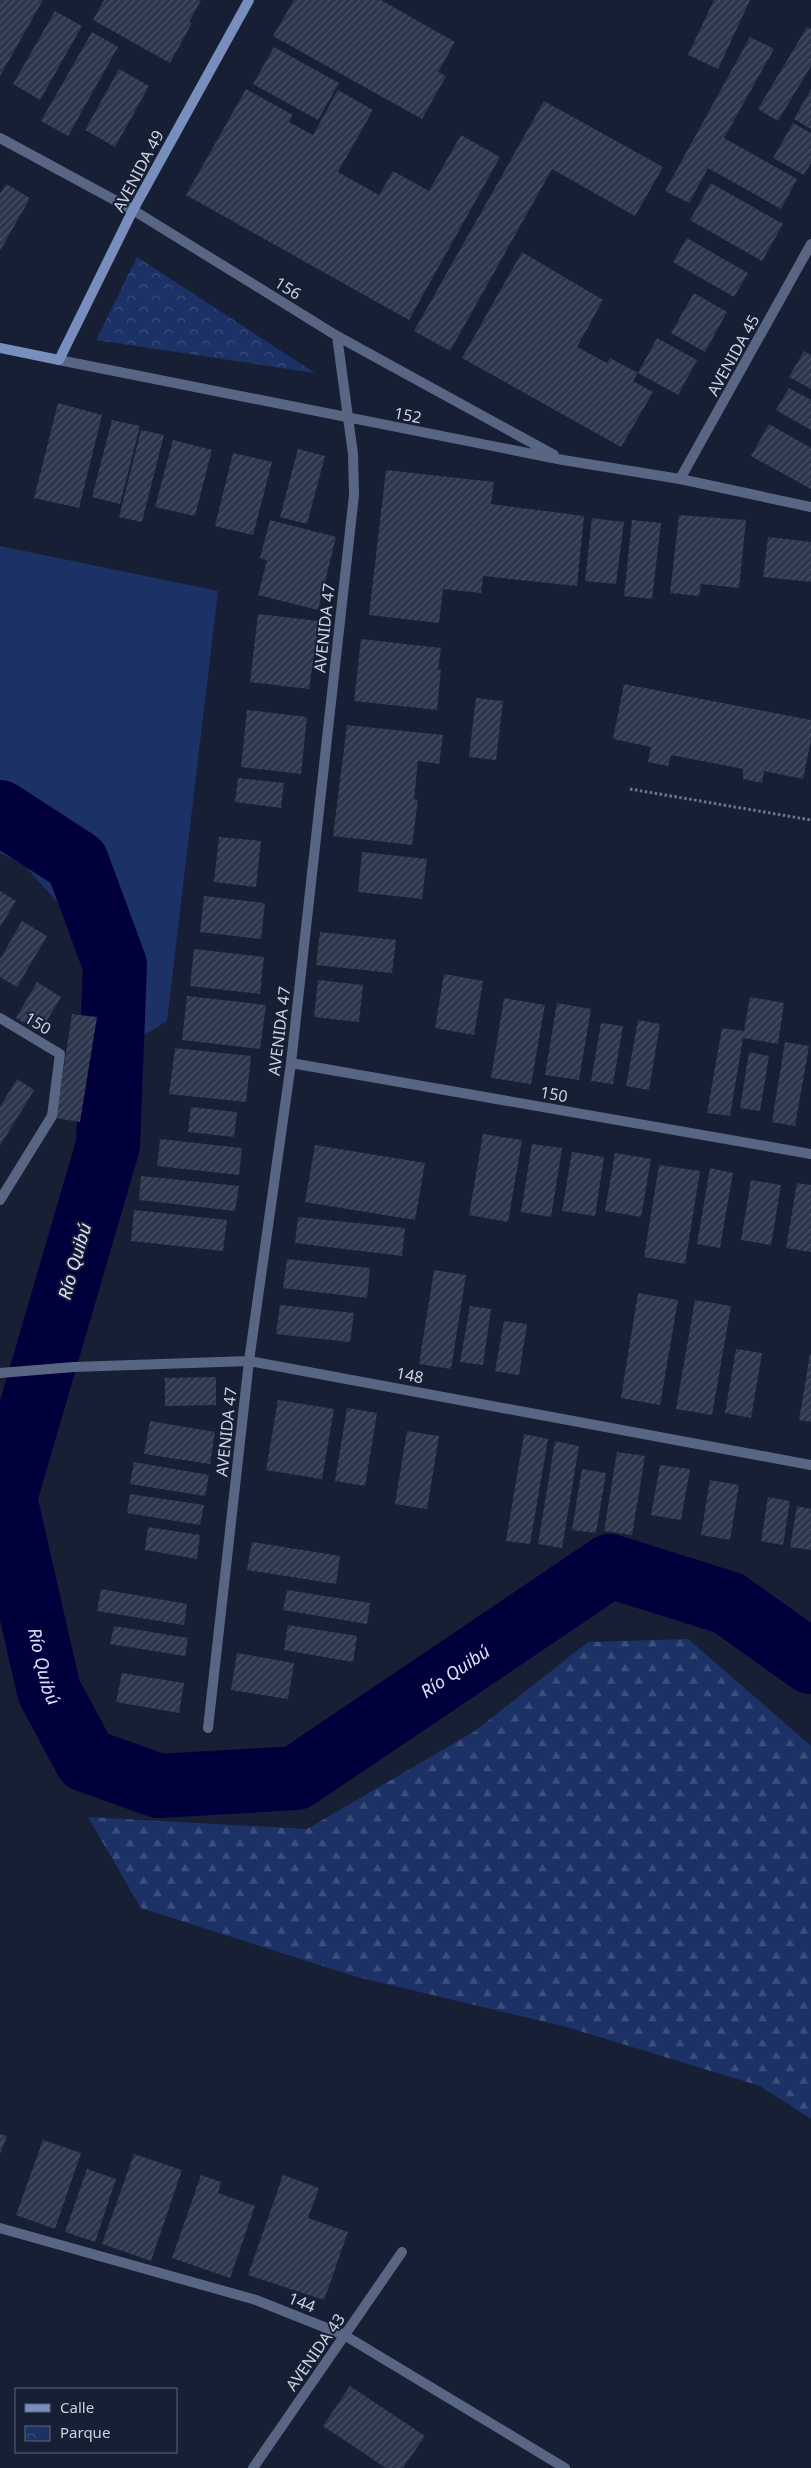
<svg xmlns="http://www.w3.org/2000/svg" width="811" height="2468" font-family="'Noto Sans',sans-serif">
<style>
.grass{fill:#1c3166}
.forest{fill:url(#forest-firs)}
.park{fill:url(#park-crowns)}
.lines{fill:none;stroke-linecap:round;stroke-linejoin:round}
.river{stroke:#01003d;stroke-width:64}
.building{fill:url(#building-hatch)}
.path{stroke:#6d7587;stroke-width:3;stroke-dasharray:2.5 2.5;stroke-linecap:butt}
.street{stroke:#586684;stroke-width:10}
.secondary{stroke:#788fbe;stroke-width:10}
.labels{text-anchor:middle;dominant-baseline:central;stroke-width:4;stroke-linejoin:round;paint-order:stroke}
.street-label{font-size:16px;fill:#ccd3e1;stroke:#161f34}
.water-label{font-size:18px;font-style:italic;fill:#d8e1f5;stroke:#161f34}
</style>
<defs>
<pattern id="forest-firs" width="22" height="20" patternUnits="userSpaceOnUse" patternTransform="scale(1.25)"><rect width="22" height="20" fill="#1c3166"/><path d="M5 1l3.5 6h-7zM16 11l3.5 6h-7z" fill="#3c4e7c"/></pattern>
<pattern id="park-crowns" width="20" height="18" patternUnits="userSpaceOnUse" patternTransform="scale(1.25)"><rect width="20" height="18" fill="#1c3166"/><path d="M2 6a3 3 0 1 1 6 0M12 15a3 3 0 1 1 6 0" fill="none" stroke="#3c4e7c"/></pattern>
<pattern id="building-hatch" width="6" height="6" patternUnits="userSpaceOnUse" patternTransform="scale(1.25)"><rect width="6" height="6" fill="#2c364c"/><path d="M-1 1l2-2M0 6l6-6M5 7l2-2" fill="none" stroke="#495266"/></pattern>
</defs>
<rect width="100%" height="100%" fill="#161f34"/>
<!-- grass -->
<path class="grass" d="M0,546L218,591L167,1021L93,1066L98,1016L69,915L24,865L0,853Z"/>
<!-- forest -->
<path class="forest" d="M688,1639L811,1746V2119L760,2086L567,2027L357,1977L141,1908L88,1817L307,1829L475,1731L588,1642Z"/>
<!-- park -->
<path class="park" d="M137,257L315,373L96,340Z"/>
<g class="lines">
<!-- river -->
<path class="river" id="s1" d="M0,812L77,862L115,965L108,1145L5,1498L49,1691L86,1760L159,1786L296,1778L610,1566L728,1603L811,1662"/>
</g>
<!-- building -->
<path class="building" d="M0,0H43L0,76Z
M104,0H201L189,22L192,23L170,63L93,20Z
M294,0H381L455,42L438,72L446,76L422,119L273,36Z
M714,0H750L718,69L688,55Z
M55,11L82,26L40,100L13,84Z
M807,27L811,29V66L778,121L758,109Z
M92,32L118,47L68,136L41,121Z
M750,37L774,49L724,138L797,179L781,209L708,168L689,203L665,191Z
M274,47L339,83L318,120L253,84Z
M119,69L149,86L115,147L85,130Z
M246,89L293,115L289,122L313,135L338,90L373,110L338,172L379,195L393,171L429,191L461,135L500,157L409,320L186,195Z
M811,89V129L794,119Z
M544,101L663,167L635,216L552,169L450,351L414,331Z
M793,123L811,133V163L804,175L773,158Z
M711,183L783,224L762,261L690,220Z
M6,184L30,198L0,251V194Z
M687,238L748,273L734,297L673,262Z
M522,252L603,300L577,347L607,363L610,358L638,373L657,338L697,360L678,395L638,373L633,381L653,392L621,447L462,358Z
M694,293L727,312L705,352L671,333Z
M804,351L811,355V389L789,377Z
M789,388L811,400V430L776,410Z
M58,403L102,415L79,508L34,498Z
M112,420L140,426L120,504L92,497Z
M769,424L811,448V489L751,456Z
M141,430L164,435L142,522L119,517Z
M173,440L212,450L195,516L155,507Z
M298,449L325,456L307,524L280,517Z
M233,453L272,462L253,535L215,526Z
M386,470L494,482L491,504L584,516L577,586L483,576L481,593L443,589L439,623L369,615Z
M679,515L746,520L739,588L701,584L699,596L670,593Z
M592,518L624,522L616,584L585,581Z
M270,520L336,537L318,610L258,595L267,560L260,558Z
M632,520L661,523L652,599L624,596Z
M768,537L811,542V582L763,577Z
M258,614L319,621L309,689L250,682Z
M361,639L441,648L438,670H441L437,710L354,701Z
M624,684L811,720V740L803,779L764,771L762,783L743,779V769L671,755L668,766L648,762L651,747L613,739Z
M476,698L503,701L496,760L469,757Z
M247,710L307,717L301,774L241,767Z
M347,725L443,735L439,764L418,761L414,799L418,800L412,845L333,836Z
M238,778L284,783L281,808L235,802Z
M219,837L261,841L256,887L214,882Z
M362,852L427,859L422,899L358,892Z
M0,891L16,901L0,927Z
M204,896L265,903L261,939L200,932Z
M22,921L47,936L17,987L0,977V959Z
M320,932L396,940L392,973L316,965Z
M194,949L264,957L260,994L190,986Z
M444,974L483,981L474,1035L435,1028Z
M318,980L363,985L359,1022L314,1017Z
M37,982L61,997L40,1032L16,1018Z
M187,996L266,1005L260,1049L182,1040Z
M750,997L784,1003L778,1044L743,1038L730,1116L707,1113L722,1028L744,1031Z
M504,998L545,1005L531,1084L491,1078Z
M557,1003L591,1009L579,1080L545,1075Z
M72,1014L97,1017L80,1122L56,1118Z
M638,1020L660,1024L649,1090L626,1086Z
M601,1023L623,1026L613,1084L591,1081Z
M785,1042L809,1046L795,1126L772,1122Z
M175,1048L251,1056L246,1102L169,1094Z
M749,1052L769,1056L760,1111L740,1108Z
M17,1079L34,1090L0,1146V1107Z
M191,1107L237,1112L234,1137L188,1132Z
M483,1134L522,1140L508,1222L469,1215Z
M160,1139L242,1148L239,1175L157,1166Z
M532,1144L562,1148L551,1217L521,1212Z
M315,1145L425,1163L415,1220L305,1202Z
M572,1152L604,1157L595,1216L562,1211Z
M615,1153L651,1159L641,1217L605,1211Z
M659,1165L700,1171L685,1264L644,1257Z
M710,1168L733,1173L720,1248L697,1244Z
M141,1176L239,1186L235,1211L139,1200Z
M751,1180L781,1185L771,1245L741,1240Z
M797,1183L811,1185V1252L786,1248Z
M134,1210L227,1220L223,1251L131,1241Z
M298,1217L405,1228L402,1256L295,1243Z
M287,1259L370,1268L367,1298L283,1288Z
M434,1270L466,1275L451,1369L419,1364Z
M638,1293L678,1300L660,1405L621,1398Z
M695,1300L731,1306L712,1415L676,1409Z
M280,1305L354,1313L350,1342L276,1334Z
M470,1306L491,1309L483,1365L460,1362Z
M504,1321L527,1324L519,1375L495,1371Z
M736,1349L762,1353L751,1418L725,1413Z
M810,1354L811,1355V1422L799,1420Z
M216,1377V1405L165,1406V1378Z
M278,1400L334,1409L322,1479L266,1470Z
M347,1408L377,1413L365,1486L335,1481Z
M150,1421L215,1432L210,1464L144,1454Z
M407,1431L439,1436L427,1509L395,1504Z
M524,1434L548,1439L530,1544L506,1541Z
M555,1441L579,1446L562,1548L538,1544Z
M617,1452L645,1456L632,1535L604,1531Z
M134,1462L209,1475L205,1496L130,1484Z
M660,1465L690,1469L681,1520L651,1515Z
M582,1469L606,1473L596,1533L572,1530Z
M710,1480L739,1485L730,1540L701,1535Z
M130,1494L204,1505L200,1525L127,1513Z
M768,1497L790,1501L783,1545L761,1541Z
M797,1506L811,1509V1550L790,1547Z
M148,1527L200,1535L197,1559L145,1550Z
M252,1542L340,1556L336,1584L247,1570Z
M101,1589L187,1604L184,1625L97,1611Z
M287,1590L370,1603L367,1624L283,1610Z
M288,1625L357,1636L353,1662L284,1650Z
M114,1626L188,1638L185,1656L110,1644Z
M237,1653L294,1663L288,1699L231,1690Z
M122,1673L184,1683L179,1713L116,1702Z
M0,2134L7,2136L0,2154Z
M43,2140L81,2153L55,2229L16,2215Z
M134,2154L182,2170L151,2261L102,2244Z
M87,2169L116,2179L95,2242L65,2232Z
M201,2175L221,2182L218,2193L255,2206L230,2278L172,2258Z
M283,2175L319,2188L308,2218L348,2232L324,2300L248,2275Z
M350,2386L425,2436L403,2468H386L323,2426Z"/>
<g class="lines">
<!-- path -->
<path class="path" d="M630,789L811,820"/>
<!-- street -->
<path class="street" d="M0,138L133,210L337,336L554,455
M59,360L563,460L680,479L811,507
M680,479L811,244
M0,1018L60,1054L52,1116L0,1200
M291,1063L811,1154
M0,1373L74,1367L249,1361L811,1465
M208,1728L249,1361L291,1063L354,495L353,454L337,336
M0,2228L256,2300L344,2335L565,2468
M253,2468L402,2252"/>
<!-- secondary -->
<path class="secondary" d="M0,348L59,360L133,210L249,0"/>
</g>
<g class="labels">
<!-- street labels -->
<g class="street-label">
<text transform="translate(138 171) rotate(-62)">AVENIDA 49</text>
<text transform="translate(288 288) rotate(32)">156</text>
<text transform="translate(733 355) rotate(-61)">AVENIDA 45</text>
<text transform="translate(408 415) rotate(11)">152</text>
<text transform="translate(324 628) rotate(-84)">AVENIDA 47</text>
<text transform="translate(38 1023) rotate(31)">150</text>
<text transform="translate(279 1031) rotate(-83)">AVENIDA 47</text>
<text transform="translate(554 1094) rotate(10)">150</text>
<text transform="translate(410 1375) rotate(11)">148</text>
<text transform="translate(226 1432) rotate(-84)">AVENIDA 47</text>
<text transform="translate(302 2302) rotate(22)">144</text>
<text transform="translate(315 2352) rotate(-55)">AVENIDA 43</text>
</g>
<!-- water labels -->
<g class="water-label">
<text transform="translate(74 1261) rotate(-74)">Río Quibú</text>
<text stroke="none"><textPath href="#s1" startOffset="922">Río Quibú</textPath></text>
<text stroke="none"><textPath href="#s1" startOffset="1432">Río Quibú</textPath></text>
</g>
</g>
<!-- legend -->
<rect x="15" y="2388" width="162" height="65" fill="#161f34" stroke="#5f6779"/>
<rect x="25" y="2404" width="25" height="8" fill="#788fbe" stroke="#5f6779"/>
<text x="60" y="2413" font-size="15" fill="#ccd3e1">Calle</text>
<rect x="25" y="2426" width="25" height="15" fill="url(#park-crowns)" stroke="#5f6779"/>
<text x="60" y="2438" font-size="15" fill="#ccd3e1">Parque</text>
</svg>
